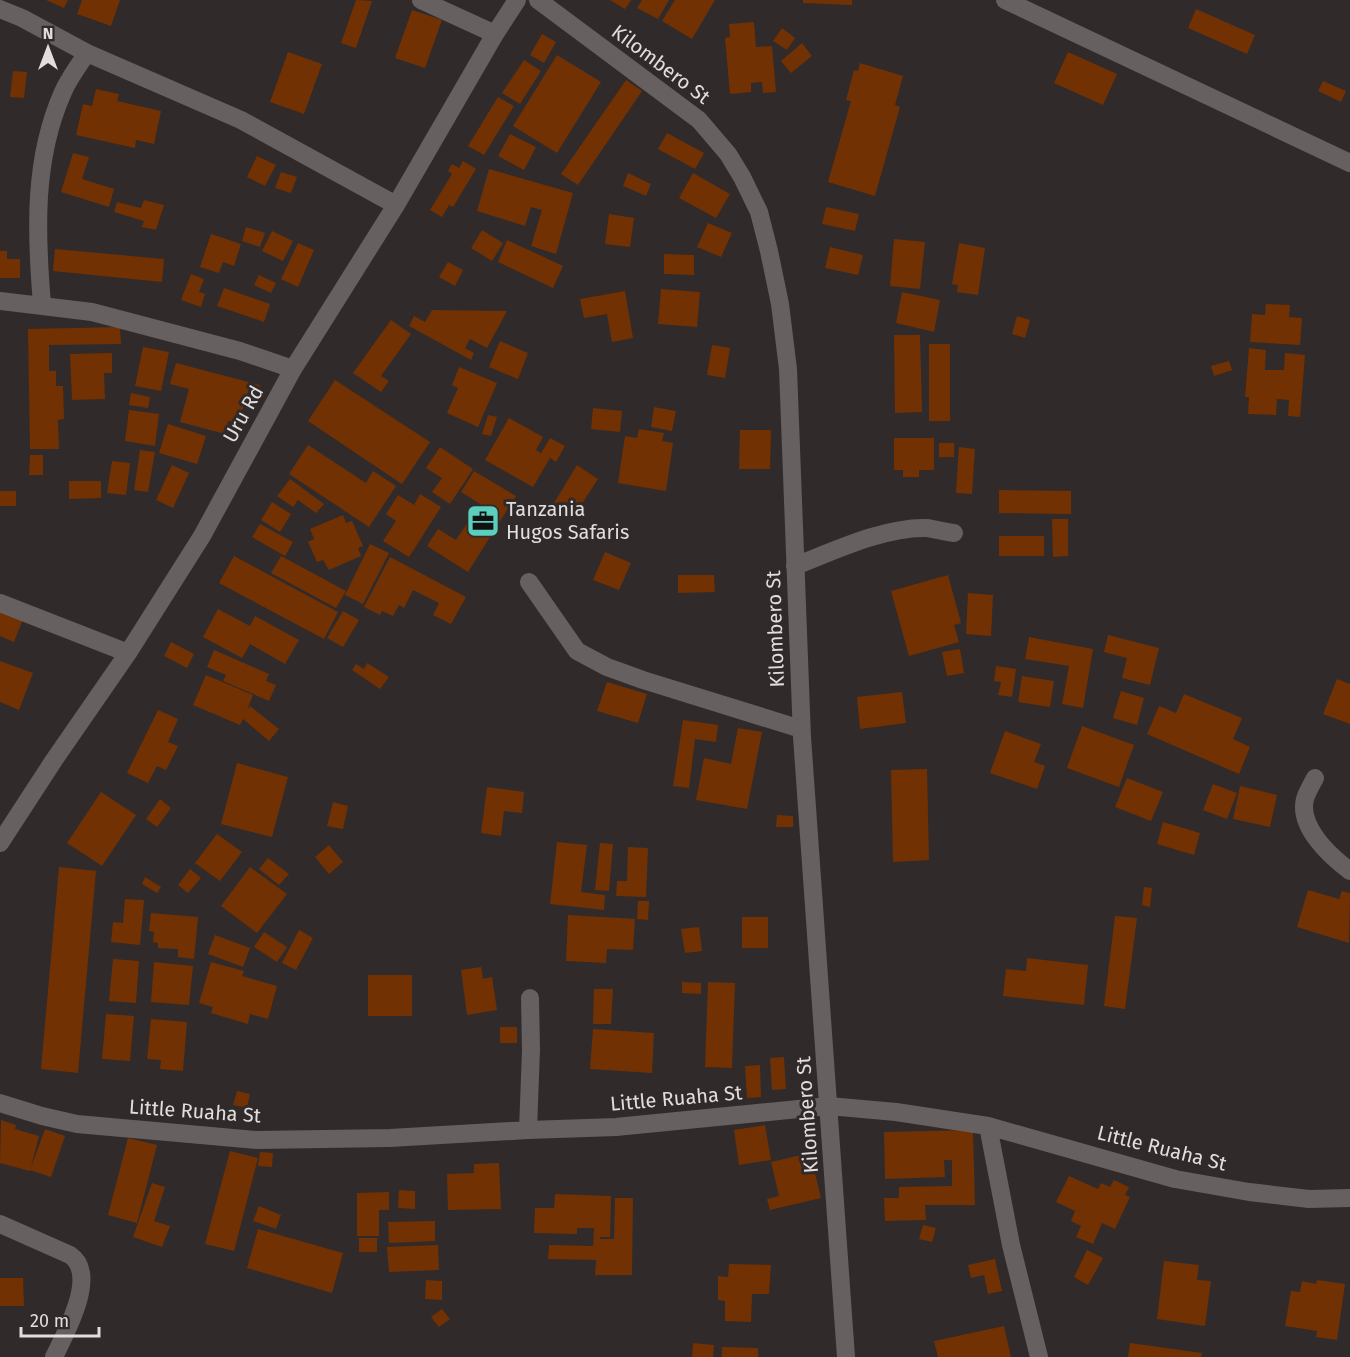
<svg xmlns="http://www.w3.org/2000/svg" width="1350" height="1357" font-family="'Fira Sans',sans-serif">
<style>
.building{fill:#713103}
.lines{fill:none;stroke-linecap:round;stroke-linejoin:round}
.minor{stroke:#666060;stroke-width:18}
.labels{text-anchor:middle;dominant-baseline:central;stroke-width:6;stroke-linejoin:round;paint-order:stroke}
.street-label{font-size:20px;fill:#e2dede;stroke:#302a2a}
.poi-label{font-size:20px;fill:#e2dede;stroke:#302a2a;text-anchor:start}
</style>
<rect width="100%" height="100%" fill="#302a2a"/>
<!-- building -->
<path class="building" d="M46,0H68L64,8Z
M82,0H120L111,26L77,14Z
M356,0L372,1L356,48L341,43Z
M610,0H631L625,9Z
M642,0H669L658,19L637,8Z
M675,0H715L692,39L662,21Z
M803,0H852V5L803,3Z
M1196,9L1255,35L1247,54L1188,28Z
M412,10L442,20L425,68L395,58Z
M754,22L756,47L772,46L776,92L763,93L762,82L751,83V92L730,94L725,38L730,37L729,24Z
M782,28L795,38L787,50L773,41Z
M542,34L556,42L544,63L530,55Z
M802,43L812,56L791,73L781,61Z
M288,52L322,64L304,114L270,102Z
M1068,52L1117,74L1103,105L1054,83Z
M557,55L601,82L557,153L513,126Z
M524,60L541,71L520,104L502,93Z
M860,63L903,76L895,105L900,107L875,196L828,182L851,101L846,100L854,70L858,71Z
M13,71L27,72L24,98L10,97Z
M626,80L642,91L578,185L561,174Z
M1323,81L1346,91L1341,102L1318,91Z
M96,89L119,94L117,101L161,111L154,144L136,140L135,148L76,135L83,104L92,106Z
M498,97L514,106L484,155L468,146Z
M667,133L704,153L695,169L658,149Z
M510,134L536,147L524,170L498,156Z
M73,153L89,157L82,179L114,189L109,207L61,192Z
M257,156L276,165L265,186L247,177Z
M463,161L476,169L453,207L449,205L442,217L430,210L452,174L448,171L452,164L459,168Z
M489,169L573,193L556,254L531,246L542,210L531,207L525,226L477,211Z
M281,172L297,177L291,193L275,188Z
M628,173L651,184L646,196L623,186Z
M693,173L730,194L716,218L679,198Z
M144,200L164,205L156,230L142,227L144,221L114,212L117,202L141,208Z
M826,207L859,214L855,231L822,224Z
M609,214L634,218L630,247L605,244Z
M708,223L732,233L721,257L697,247Z
M246,227L265,233L260,247L242,241Z
M482,230L503,243L492,261L471,248Z
M272,231L293,241L283,261L262,251Z
M211,234L241,244L234,266L223,262L219,273L200,267Z
M894,239L925,242L920,289L890,286Z
M507,240L563,266L553,288L498,262Z
M298,243L314,250L298,287L281,279Z
M959,243L985,248L978,295L957,292L958,285L952,284Z
M830,247L863,255L858,275L825,268Z
M55,249L164,259L162,282L53,271Z
M0,251H7V259H20V278H0Z
M664,254L694,255V275L664,274Z
M448,262L463,270L455,286L439,277Z
M191,274L204,279L199,292L205,294L201,307L181,300Z
M259,275L276,283L271,293L254,285Z
M224,288L270,304L264,322L217,306Z
M661,289L700,292L697,327L658,324Z
M625,291L633,338L612,342L607,314L584,318L580,299Z
M902,292L940,300L934,332L896,323Z
M1266,304L1290,305L1289,317L1302,318L1300,345L1250,342L1252,314L1265,315Z
M432,310L507,311L487,348L470,339L465,348L474,353L471,360L409,326L414,316L425,322Z
M1017,316L1030,320L1025,338L1012,334Z
M391,320L411,334L381,376L389,381L381,392L353,373Z
M120,327L121,344L49,345V371H56V386H63L64,419L58,420L59,449H30L28,329Z
M894,335H920L922,412L895,413Z
M500,341L528,353L518,379L489,367Z
M929,344H950V421H929Z
M712,345L730,348L725,378L707,375Z
M143,347L169,352L161,391L135,386Z
M1249,348L1266,350L1265,370H1284L1285,353L1305,355L1300,417L1288,416L1289,400L1277,399L1276,415L1248,414L1249,397H1245Z
M112,353V373H104L105,399L72,400L70,354Z
M1229,361L1232,370L1214,376L1211,366Z
M176,363L260,385L256,399L246,397L239,423L228,421L225,434L180,422L189,389L170,384Z
M459,367L497,383L478,427L447,413L458,388L452,385Z
M335,380L430,442L402,484L308,421Z
M131,393L150,397L148,408L129,405Z
M654,407L676,411L672,431L651,427Z
M593,408L622,411L620,432L591,429Z
M129,410L159,414L155,446L125,441Z
M488,415L497,417L491,436L482,434Z
M509,418L543,437L536,450L541,453L550,438L565,446L556,462L550,458L533,487L485,460Z
M168,424L206,436L197,464L159,453Z
M639,429L664,433L662,441L673,443L666,491L618,483L625,436L637,438Z
M740,430H771L770,469H739Z
M894,438H934V470H919V477H903V470H894Z
M939,443H954V457H939Z
M308,445L366,483L373,471L396,486L369,527L289,474Z
M440,447L473,469L450,504L432,492L442,478L426,468Z
M959,447L975,449L972,494L956,493Z
M140,450L155,452L148,492L134,490Z
M30,455H43V475H29Z
M112,461L130,463L126,495L107,493Z
M172,465L189,473L173,508L156,500Z
M577,465L598,479L574,516L554,503Z
M474,471L516,496L468,572L427,546L438,529L456,540L480,504L461,492Z
M290,479L324,504L316,513L298,500L293,507L277,496Z
M69,481H101V498L69,499Z
M999,490L1071,491V514L999,513Z
M0,491H16V506H0Z
M420,494L441,507L409,557L383,541L396,521L386,514L398,495L414,505Z
M272,502L291,514L280,532L261,520Z
M343,515L346,523L352,521L363,546L358,548L361,556L329,570L323,560L317,562L308,542L314,539L310,529Z
M1052,519H1068V556L1053,557Z
M260,524L293,542L285,556L252,537Z
M999,536H1044V556H999Z
M370,544L389,553L363,604L345,595Z
M605,552L631,563L619,590L593,580Z
M234,556L338,612L324,639L219,583Z
M281,556L346,591L336,608L271,573Z
M390,557L466,597L451,624L433,615L439,603L413,590L404,608L399,605L393,616L382,611L380,615L364,607Z
M678,575H714L715,592L678,593Z
M948,575L961,623L954,625L959,642L909,656L891,591Z
M968,593L993,595L991,636L966,634Z
M218,609L250,626L255,616L299,640L285,664L250,644L242,658L203,637Z
M0,610L23,619L14,642L0,636Z
M343,611L359,620L343,647L327,638Z
M1108,635L1159,648L1150,685L1122,678L1127,658L1104,652Z
M1029,637L1093,649L1083,708L1062,704L1069,666L1025,659Z
M171,642L194,654L187,668L164,656Z
M960,649L964,673L947,676L942,652Z
M214,650L269,674L266,681L276,685L269,701L223,681L226,675L207,667Z
M0,661L33,673L19,710L0,702Z
M367,663L389,677L380,689L352,670L356,664L364,669Z
M996,666L1016,669L1012,697L998,695L1001,682L994,681Z
M206,675L253,695L247,710L250,706L279,729L269,741L243,719L240,725L193,705Z
M1022,676L1054,681L1050,707L1018,702Z
M1337,679L1350,684V724L1323,714Z
M607,682L647,694L638,723L597,711Z
M1121,691L1144,698L1137,725L1113,718Z
M902,692L906,723L860,729L857,697Z
M1184,694L1242,718L1233,739L1250,747L1239,774L1147,734L1159,706L1176,713Z
M158,710L178,719L168,742L178,746L166,770L157,766L148,783L127,773Z
M683,720L718,725L716,742L695,739L689,788L673,786Z
M1082,726L1134,745L1119,787L1067,768Z
M738,728L762,732L747,809L696,800L704,758L731,764Z
M1005,731L1041,744L1034,762L1045,766L1037,789L990,773Z
M237,763L288,777L272,837L221,824Z
M927,769L929,860L893,862L891,770Z
M1127,778L1163,792L1151,821L1115,807Z
M1213,784L1237,793L1227,819L1203,810Z
M1240,786L1277,795L1270,827L1233,819Z
M487,787L524,792L522,813L504,811L501,836L481,833Z
M101,792L136,815L102,866L67,843Z
M160,799L171,808L157,827L146,819Z
M333,802L348,806L343,829L327,826Z
M777,815L793,816V827H776Z
M1163,822L1200,833L1194,855L1157,844Z
M217,834L242,852L220,881L195,863Z
M557,842L587,845L581,892L605,895L604,910L550,904Z
M600,843L613,844L609,891L595,890Z
M329,845L343,862L329,874L315,857Z
M628,847L648,848L646,897L616,896L617,881H627Z
M268,858L289,874L279,885L259,869Z
M59,867L96,871L78,1073L41,1069Z
M250,867L287,894L257,933L221,906Z
M190,869L201,878L188,893L178,885Z
M145,877L161,887L157,893L142,884Z
M1144,887L1152,888L1150,907L1142,905Z
M1308,890L1339,899L1342,891L1350,893L1349,943L1297,927Z
M125,899L144,900L140,945L111,942L113,922L123,923Z
M638,901H649L648,920L637,919Z
M151,913L198,917L194,959L178,957V949L158,948V943L153,942L154,932L149,931Z
M568,915L635,919L633,950L607,949L606,963L566,961Z
M1115,916L1137,918L1125,1009L1104,1006Z
M742,917H768V948H742Z
M699,927L702,951L685,953L681,929Z
M299,930L313,938L296,970L282,963Z
M264,932L287,947L277,962L254,947Z
M215,935L250,948L243,967L208,954Z
M1027,958L1088,965L1084,1005L1003,996L1006,969L1026,971Z
M113,959L139,961L136,1003L109,1001Z
M154,962L193,966L189,1005L151,1002Z
M211,962L244,971L242,976L277,986L268,1019L250,1014L248,1024L211,1013L213,1007L199,1003Z
M481,967L483,979L492,977L497,1010L467,1015L461,970Z
M368,975H412V1016H368Z
M682,982L701,983V994L682,993Z
M708,982L735,983L732,1068L705,1067Z
M594,989H613L611,1024H593Z
M106,1014L134,1016L130,1061L102,1059Z
M151,1019L187,1022L183,1071L160,1069L161,1060L147,1059Z
M500,1027H517V1043H500Z
M593,1029L654,1033L652,1073L590,1069Z
M784,1057L786,1089L772,1090L770,1058Z
M760,1065L761,1097L747,1098L745,1066Z
M237,1091L250,1094L247,1108L233,1105Z
M1,1120L16,1125L15,1129L39,1136L30,1171L0,1163Z
M765,1125L771,1160L739,1165L734,1130Z
M45,1129L65,1136L51,1177L30,1170Z
M973,1130L975,1205H925L926,1220L885,1221L884,1198H899V1187L952,1186V1160H944L945,1177L885,1179L884,1132Z
M128,1138L157,1145L137,1223L108,1215Z
M230,1151L258,1158L234,1251L205,1244Z
M260,1152L273,1153L272,1167L258,1166Z
M810,1153L821,1198L770,1210L767,1199L779,1196L771,1162Z
M499,1163L501,1209L448,1210L447,1174L474,1173V1164Z
M1069,1176L1098,1189L1101,1183L1110,1187L1114,1180L1129,1187L1125,1195L1130,1197L1115,1229L1102,1223L1093,1244L1076,1237L1081,1226L1071,1221L1075,1211L1056,1202Z
M152,1183L165,1187L154,1221L170,1226L162,1247L133,1237Z
M399,1190L415,1191V1209L398,1208Z
M389,1192V1210H379V1236H357V1193Z
M555,1194L611,1196L610,1237H600V1239H614L615,1198H633L632,1275H595L596,1260L548,1259L549,1245L593,1246L594,1228H577V1234L534,1233L535,1208H554Z
M259,1206L281,1215L276,1229L253,1221Z
M435,1221V1241L389,1243L388,1222Z
M923,1225L936,1228L932,1242L919,1239Z
M258,1229L343,1253L332,1293L247,1268Z
M359,1238H377V1252H359Z
M438,1245L439,1270L389,1272L387,1247Z
M1087,1250L1103,1258L1088,1285L1074,1277Z
M995,1259L1002,1291L988,1294L984,1275L971,1278L968,1265Z
M1164,1261L1199,1265L1197,1280L1211,1281L1205,1326L1157,1319Z
M729,1264L771,1265L769,1294H752L751,1322L725,1321V1301L718,1300V1276L728,1277Z
M0,1278H23L24,1306H0Z
M426,1280L442,1281V1300L425,1299Z
M1317,1280L1345,1284L1337,1340L1316,1337L1317,1331L1285,1326L1291,1291L1300,1292L1302,1281L1316,1284Z
M442,1309L450,1319L439,1327L431,1317Z
M1004,1326L1011,1357H938L934,1341Z
M693,1343L714,1345L713,1357H692Z
M1130,1343L1202,1353L1201,1357H1128Z
M722,1347L758,1348V1357H722Z"/>
<g class="lines">
<!-- minor -->
<path class="minor" d="M421,0L495,34
M538,0L699,120L728,154L742,177L759,212L769,251L780,304L788,369L802,737L846,1357
M1005,0L1350,163
M0,9L22,18L87,53L241,120L396,205
M0,301L92,312L240,351L293,369
M42,304C36,233 33,159 63,92C69,78 79,65 87,53
M795,566C834,551 884,527 926,528C935,529 945,532 954,533
M529,582L577,651L607,667L643,680L801,729
M0,603L128,653
M1315,778C1312,784 1307,792 1305,799C1298,827 1330,856 1350,871
M0,843L54,760L128,653L202,536L293,369L396,205L495,34L517,0
M0,1103L42,1116L77,1124L257,1140L390,1138L528,1130L616,1127L829,1106L896,1112L988,1126L1175,1179L1249,1192L1309,1199L1350,1198
M988,1126L1011,1245L1039,1357
M528,1130L531,1050L530,998
M0,1224L70,1255C99,1274 65,1334 54,1357"/>
</g>
<!-- icons -->
<defs>
<g id="office-square" transform="scale(1.725)"><rect x="-9" y="-9" width="18" height="18" rx="4" fill="#5bcebc" stroke="#302a2a"/><path d="M-6-3h4V-5.5h4V-3h4V5H-6ZM-1-4.5V-3h2v-1.5ZM-6 0V1H6V0Z" fill="#111"/></g>
</defs>
<g fill-rule="evenodd">
<use href="#office-square" x="483" y="521"/>
</g>
<g class="labels">
<!-- street labels -->
<g class="street-label">
<text transform="translate(661 64) rotate(37)">Kilombero St</text>
<text transform="translate(243 414) rotate(-61)">Uru Rd</text>
<text transform="translate(775 629) rotate(-92)">Kilombero St</text>
<text transform="translate(676 1098) rotate(-5)">Little Ruaha St</text>
<text transform="translate(195 1111) rotate(4)">Little Ruaha St</text>
<text transform="translate(807 1115) rotate(-94)">Kilombero St</text>
<text transform="translate(1162 1148) rotate(14)">Little Ruaha St</text>
</g>
<!-- poi labels -->
<g class="poi-label">
<text x="506" y="509">Tanzania<tspan x="506" dy="23">Hugos Safaris</tspan></text>
</g>
</g>
<!-- north arrow -->
<g transform="translate(48 48)" stroke="#302a2a" stroke-width="4.5" paint-order="stroke">
<path d="M0-4.5L10 22L0 15L-10 22Z" fill="#e2dede"/>
<text y="-9" font-size="16" font-weight="bold" text-anchor="middle" fill="#e2dede">N</text>
</g>
<!-- scale -->
<path d="M21 1327v9h78v-9" fill="none" stroke="#e2dede" stroke-width="3"/>
<text x="30" y="1327" font-size="18" fill="#e2dede" stroke="#302a2a" stroke-width="4.5" paint-order="stroke">20 m</text>
</svg>
